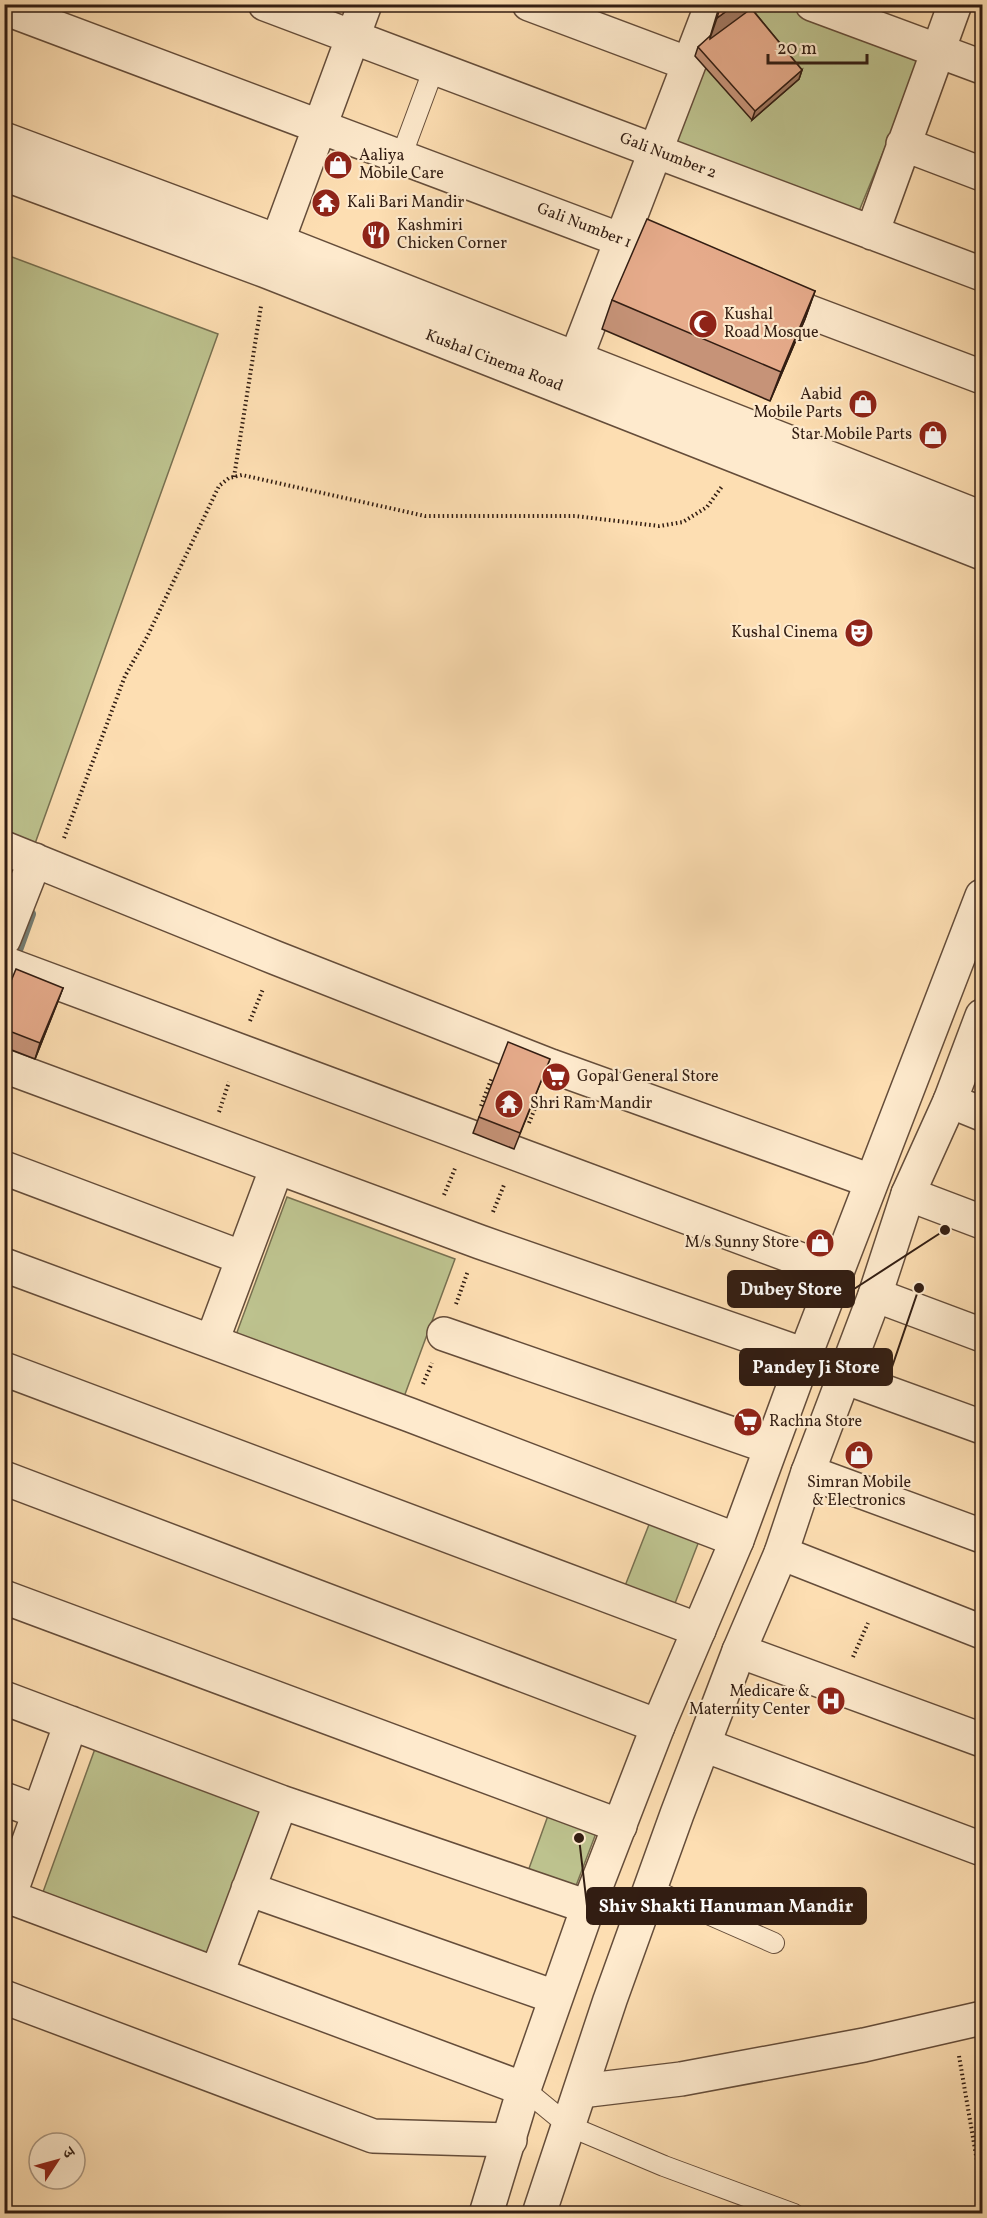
<svg xmlns="http://www.w3.org/2000/svg" width="987" height="2218" font-family="Vollkorn,'Noto Serif Devanagari',serif">
<style>
.green{fill:#bdc28e;stroke:#787050;stroke-width:1.5}
.lines{fill:none;stroke-linecap:round;stroke-linejoin:round}
.stream{stroke:#747c72;stroke-width:10}
.service-casing{stroke:#654d3a;stroke-width:22}
.minor-casing{stroke:#654d3a;stroke-width:36}
.tertiary-casing{stroke:#654d3a;stroke-width:36}
.path{stroke:#321d12;stroke-width:4;stroke-dasharray:1.5 3;stroke-linecap:butt}
.service{stroke:#feeacd;stroke-width:20}
.minor{stroke:#feeacd;stroke-width:33}
.tertiary{stroke:#feeacd;stroke-width:33}
.wall{fill:#c69378;stroke:#321d12;stroke-width:1.5}
.shaded-wall{fill:#a17861;stroke:#321d12;stroke-width:1.5}
.building{fill:#e6ab8b;stroke:#321d12;stroke-width:1.5}
.labels{text-anchor:middle;dominant-baseline:central;stroke-width:4.5;stroke-linejoin:round;paint-order:stroke}
.poi-label{font-size:16px;fill:#321d12;stroke:#feeacd;text-anchor:start}
.street-label{font-size:16px;fill:#321d12;stroke:#feeacd}
.leader{fill:none;stroke:#321d12;stroke-width:2}
.callout-dot{fill:#321d12;stroke:#feeacd;stroke-width:2}
.callout{fill:#321d12;stroke:#321d12;stroke-width:2}
.callout-label{font-size:18px;text-anchor:middle;font-weight:bold;fill:#fff}
</style>
<rect width="100%" height="100%" fill="#fddeb2"/>
<filter id="stains"><feTurbulence type="fractalNoise" baseFrequency=".00333" numOctaves="4"/><feColorMatrix values="0 0 0 0 .2 0 0 0 0 .09 0 0 0 0 .02 0 0 0 .5 -.17"/></filter>
<radialGradient id="worn" r=".72"><stop offset=".6" stop-color="#630" stop-opacity="0"/><stop offset="1" stop-color="#630" stop-opacity=".3"/></radialGradient>
<!-- green -->
<path class="green" d="M719,5H789L923,55L857,216L664,147Z
M4,254L218,334L32,852L4,839Z
M287,1197L455,1259L401,1405L233,1343Z
M650,1522L699,1541L672,1611L623,1591Z
M96,1746L264,1808L210,1955L43,1892Z
M550,1810L598,1828L574,1891L527,1874Z"/>
<g class="lines">
<!-- stream -->
<path class="stream" d="M4,867L14,872
M13,964L31,914"/>
<!-- service casing -->
<g class="service-casing">
<path id="service" d="M401,157L434,68
M651,1889L774,1943
M524,2089L569,2126L664,2166L794,2214"/>
</g>
<!-- minor casing -->
<g class="minor-casing">
<path id="minor" d="M265,4L982,274
M529,4L689,64
M812,4L982,67
M4,8L677,261
M903,144L982,174
M872,233L955,4
M268,267L365,4
M767,296L982,377
M576,358L712,4
M4,848L276,958L551,1066L871,1181
M4,939L35,860
M4,963L837,1273
M4,1066L480,1242L805,1355
M950,1101L982,1114
M4,1168L243,1258
M908,1194L982,1222
M4,1265L410,1415L737,1540
M875,1295L982,1335
M444,1334L770,1447
M212,1341L277,1167
M4,1369L699,1630
M844,1377L982,1427
M808,1472L982,1536
M4,1478L658,1726
M781,1553L982,1632
M4,1597L620,1826
M739,1651L982,1740
M4,1698L281,1802L588,1907
M704,1745L982,1849
M4,1799L39,1812
M248,1889L555,1997
M4,1895L524,2089
M9,1897L71,1723
M217,1973L281,1802
M4,1997L373,2136L510,2140
M581,2091L681,2079L864,2045L982,2018"/>
</g>
<!-- tertiary casing -->
<g class="tertiary-casing">
<path id="tertiary" d="M4,139L277,241L982,518
M4,174L266,271L982,553
M486,2214L524,2089L588,1907L658,1726L737,1540L805,1355L982,896
M539,2214L610,2000L677,1814L739,1651L781,1553L808,1472L875,1295L908,1194L950,1101L982,1016"/>
</g>
<!-- path -->
<path class="path" d="M234,477L261,306
M64,838L125,676L147,637L219,486L229,478L242,475L425,516H575L659,526L683,522L707,507L723,485
M250,1021L263,989
M481,1106L492,1077
M219,1112L229,1082
M529,1123L540,1096
M444,1195L456,1166
M493,1212L504,1185
M456,1304L468,1271
M423,1384L432,1363
M853,1657L868,1623
M959,2056L982,2190
M320,2214L321,2205"/>
<!-- service -->
<use href="#service" class="service"/>
<!-- minor -->
<use href="#minor" class="minor"/>
<!-- tertiary -->
<use href="#tertiary" class="tertiary"/>
</g>
<!-- wall -->
<path class="wall" d="M720,4H752L751,8L802,70L799,79L752,120L695,56L698,47L710,37Z
M815,291L805,319L770,401L602,329L612,300Z
M63,988L35,1059L4,1047V998Z
M550,1059L514,1149L473,1133L479,1117Z"/>
<!-- shaded-wall -->
<path class="shaded-wall" d="M736,4H752L745,19L707,47L717,18Z
M802,70L799,79L752,120L755,111Z
M815,291L805,319L770,401L781,372Z
M63,988L57,1004L35,1059L40,1043Z"/>
<!-- building -->
<path class="building" d="M721,4H736L717,18Z
M750,7L802,70L755,111L698,47L710,36V39L748,11Z
M647,219L815,291L781,372L612,300Z
M16,969L63,988L40,1043L4,1029V998Z
M508,1042L550,1059L520,1133L479,1117Z"/>
<!-- icons -->
<defs>
<g id="shop-disc" transform="scale(1.5)"><circle r="9.5" fill="#8f2418" stroke="#feeacd"/><path d="M-5-2.5h2.3a2.7 3.5 0 0 1 5.4 0H5L5.5 6h-11ZM-1.5-2.5h3a1.5 2.3 0 0 0-3 0Z" fill="#fff"/></g>
<g id="temple-disc" transform="scale(1.5)"><circle r="9.5" fill="#8f2418" stroke="#feeacd"/><path d="M0-6L5-2H3V0L6.5 2.5H4V6H1.5V3h-3V6H-4V2.5H-6.5L-3 0V-2H-5Z" fill="#fff"/></g>
<g id="restaurant-disc" transform="scale(1.5)"><circle r="9.5" fill="#8f2418" stroke="#feeacd"/><path d="M-5-6h1v4h1v-4h1v4h1v-4h1v5L-1.5 .5V6h-2V.5L-5-1ZM5-6V6H3V1.5H1.5Q1.5-4 5-6Z" fill="#fff"/></g>
<g id="mosque-disc" transform="scale(1.5)"><circle r="9.5" fill="#8f2418" stroke="#feeacd"/><path d="M3.5-4.9A6 6 0 1 0 3.5 4.9A5 5 0 1 1 3.5-4.9Z" fill="#fff"/></g>
<g id="theatre-disc" transform="scale(1.5)"><circle r="9.5" fill="#8f2418" stroke="#feeacd"/><path d="M-5-5.5Q0-4 5-5.5V0Q5 5 0 6Q-5 5-5 0ZM-3.3-2.5H-1v1.5H-3.3ZM1-2.5H3.3v1.5H1ZM-2.8 1Q0 5.5 2.8 1Z" fill="#fff"/></g>
<g id="supermarket-disc" transform="scale(1.5)"><circle r="9.5" fill="#8f2418" stroke="#feeacd"/><path d="M-6-5.5h2.5l.6 2H6L4.5 2H-2.5L-4.4-4H-6ZM-1.5 3.2a1.3 1.3 0 1 0 .1 0ZM3 3.2a1.3 1.3 0 1 0 .1 0Z" fill="#fff"/></g>
<g id="hospital-disc" transform="scale(1.5)"><circle r="9.5" fill="#8f2418" stroke="#feeacd"/><path d="M-5-5h3v3.5h4V-5h3V5h-3V1.5h-4V5h-3Z" fill="#fff"/></g>
</defs>
<g fill-rule="evenodd">
<use href="#shop-disc" x="338" y="165"/>
<use href="#temple-disc" x="326" y="203"/>
<use href="#restaurant-disc" x="376" y="235"/>
<use href="#mosque-disc" x="703" y="324"/>
<use href="#shop-disc" x="863" y="404"/>
<use href="#shop-disc" x="933" y="435"/>
<use href="#theatre-disc" x="859" y="633"/>
<use href="#supermarket-disc" x="556" y="1077"/>
<use href="#temple-disc" x="509" y="1104"/>
<use href="#shop-disc" x="820" y="1243"/>
<use href="#supermarket-disc" x="748" y="1422"/>
<use href="#shop-disc" x="859" y="1455"/>
<use href="#hospital-disc" x="831" y="1701"/>
</g>
<g class="labels">
<!-- poi labels -->
<g class="poi-label">
<text x="359" y="156">Aaliya<tspan x="359" dy="18">Mobile Care</tspan></text>
<text x="347" y="203">Kali Bari Mandir</text>
<text x="397" y="226">Kashmiri<tspan x="397" dy="18">Chicken Corner</tspan></text>
<text x="724" y="315">Kushal<tspan x="724" dy="18">Road Mosque</tspan></text>
<text x="842" y="395" text-anchor="end">Aabid<tspan x="842" dy="18">Mobile Parts</tspan></text>
<text x="912" y="435" text-anchor="end">Star Mobile Parts</text>
<text x="838" y="633" text-anchor="end">Kushal Cinema</text>
<text x="577" y="1077">Gopal General Store</text>
<text x="530" y="1104">Shri Ram Mandir</text>
<text x="799" y="1243" text-anchor="end">M/s Sunny Store</text>
<text x="769" y="1422">Rachna Store</text>
<text x="859" y="1483" text-anchor="middle">Simran Mobile<tspan x="859" dy="18">&amp; Electronics</tspan></text>
<text x="810" y="1692" text-anchor="end">Medicare &amp;<tspan x="810" dy="18">Maternity Center</tspan></text>
</g>
<!-- street labels -->
<g class="street-label">
<text transform="translate(668 156) rotate(21)">Gali Number 2</text>
<text transform="translate(584 226) rotate(21)">Gali Number 1</text>
<text transform="translate(494 361) rotate(21)">Kushal Cinema Road</text>
</g>
</g>
<!-- callouts -->
<path class="leader" d="M945 1230L854 1289M919 1288L892 1367M579 1838L587 1906"/>
<g class="callout-dot">
<circle cx="945" cy="1230" r="6"/>
<circle cx="919" cy="1288" r="6"/>
<circle cx="579" cy="1838" r="6"/>
</g>
<g class="callout">
<rect x="728" y="1271" width="126" height="36" rx="6"/>
<rect x="740" y="1349" width="152" height="36" rx="6"/>
<rect x="587" y="1888" width="279" height="36" rx="6"/>
</g>
<g class="callout-label">
<text x="791" y="1295">Dubey Store</text>
<text x="816" y="1373">Pandey Ji Store</text>
<text x="726" y="1912">Shiv Shakti Hanuman Mandir</text>
</g>
<!-- margin -->
<rect width="987" height="2218" fill="none" stroke="#fddeb2" stroke-width="24"/>
<rect x="6" y="6" width="975" height="2206" fill="none" stroke="#321d12" stroke-width="3"/>
<rect x="12" y="12" width="963" height="2194" fill="none" stroke="#321d12" stroke-width="1.5"/>
<!-- north arrow -->
<g transform="translate(57 2161) rotate(54)"><circle r="28" fill="#feeacd" stroke="#ac9882" stroke-width="1.5"/>
<path d="M0-4.5L10 22L0 15L-10 22Z" fill="#8f2418"/>
<text y="-9" font-size="16" font-weight="bold" text-anchor="middle" fill="#321d12">उ</text>
</g>
<!-- scale -->
<path d="M768 54v9h99v-9" fill="none" stroke="#321d12" stroke-width="3"/>
<text x="777" y="54" font-size="18" fill="#321d12" stroke="#feeacd" stroke-width="4.5" paint-order="stroke">20 m</text>
<rect width="100%" height="100%" filter="url(#stains)"/>
<rect width="100%" height="100%" fill="url(#worn)"/>
</svg>
